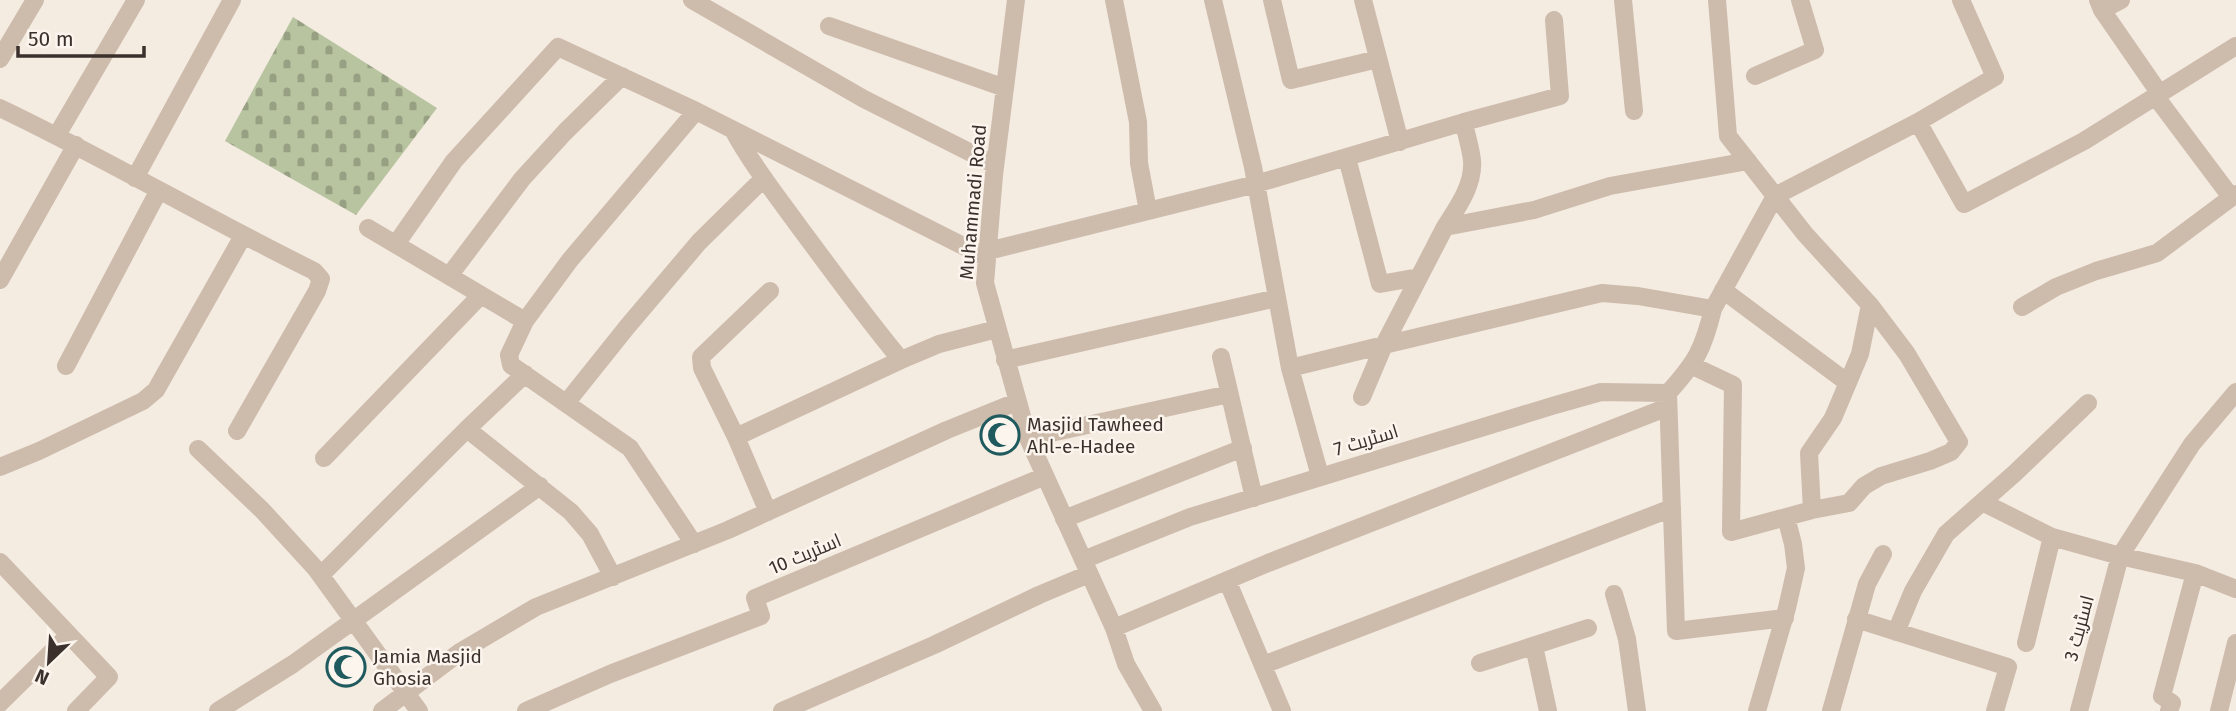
<svg xmlns="http://www.w3.org/2000/svg" width="2236" height="711" font-family="'Fira Sans',Cairo,sans-serif">
<style>
.cemetery{fill:url(#cemetery-stones)}
.lines{fill:none;stroke-linecap:round;stroke-linejoin:round}
.minor{stroke:#cdbbac;stroke-width:18}
.labels{text-anchor:middle;dominant-baseline:central;stroke-width:5;stroke-linejoin:round;paint-order:stroke}
.street-label{font-size:19px;fill:#3b302b;stroke:#fbf5ee}
.poi-label{font-size:19px;fill:#3b302b;stroke:#fbf5ee;text-anchor:start}
</style>
<defs>
<pattern id="cemetery-stones" width="16" height="16" patternUnits="userSpaceOnUse" patternTransform="scale(1.75)"><rect width="16" height="16" fill="#b8c4a0"/><path d="M2 7V4a2 2 0 0 1 4 0v3zM10 15v-3a2 2 0 0 1 4 0v3z" fill="#97a083"/></pattern>
</defs>
<rect width="100%" height="100%" fill="#f4ebe1"/>
<!-- cemetery -->
<path class="cemetery" d="M293,17L437,108L356,215L225,141Z"/>
<g class="lines">
<!-- minor -->
<path class="minor" d="M692,0L864,99L995,165
M1016,0L994,175L985,283L1028,438L1114,628L1126,664L1153,711
M1114,0L1138,122L1139,163L1148,211
M1213,0L1253,167L1290,368L1320,476
M1272,0L1291,80L1378,59
M1363,0L1400,142
M1623,0L1634,111
M2098,0L2102,10L2160,94
M2102,10L2121,0
M829,26L1005,88
M0,59L35,0
M1755,76L1815,50L1800,0
M2156,97L2231,197
M0,108C107,159 208,219 314,271L321,279L317,291L237,431
M1464,122L1560,96L1554,20
M1918,122L1995,77L1961,0
M733,130C752,165 777,196 800,228C833,272 865,317 901,360
M57,135L136,0
M1347,158L1380,284L1419,277
M135,178L232,0
M368,228L525,321L509,355L511,365L630,448L694,544
M396,244L454,161L558,47L696,111L987,258
M988,251L1256,184L1464,122C1466,135 1471,148 1472,161C1474,185 1457,208 1445,227
M449,276L522,179L565,132L622,76
M0,280L76,145
M1723,290L1848,383
M2022,307L2056,287L2096,271L2157,253L2236,194
M1713,309C1703,350 1696,362 1668,393L1676,631L1785,618
M525,321L570,260L696,111
M1221,357L1254,498
M1005,360L1277,298
M66,366L159,190
M1693,366L1733,385L1731,532L1812,510L1849,503L1864,486L1881,476L1930,461L1951,452L1959,442L1907,354L1870,305L1805,234L1728,136L1717,0
M1290,368L1384,345L1445,227L1534,210L1610,186L1748,161
M1362,397L1384,345L1602,293L1638,296L1713,309L1775,196L1918,122L1964,204L2084,141L2236,46
M567,402L627,327L699,242L764,178
M467,429L571,512L590,534L613,577
M736,437L901,360L939,344L997,329
M1028,438L1229,394
M198,449L262,510L316,569L419,711
M324,458L481,295
M0,467L39,451L143,401L156,390L243,236
M1982,502L2052,537L2120,556L2195,573L2162,696L2172,703L2169,711
M1812,510L1809,453L1833,418L1860,354L1870,305
M768,512L736,437L702,368L701,357L770,291
M1064,519L1243,448
M1083,560L1190,517L1552,406L1601,392L1668,393
M0,562L109,677L76,711
M2195,573L2236,589
M321,575L467,429L525,374
M1227,580L1282,711
M1614,594L1627,639L1637,711
M1856,619L2008,667L1995,711
M1114,628L1268,563L1668,407
M1896,632L1913,591L1946,534L2015,473L2088,403
M2026,643L2052,537
M1534,646L1548,711
M1480,663L1588,628
M1263,665L1672,508
M0,703L69,635
M218,711L293,664L540,486
M382,711L460,652L536,607L728,530L947,430L1016,402
M526,711L610,674L761,616L755,598L1045,476
M782,711L934,645L1039,595L1089,574
M1757,711L1787,608L1796,568L1793,544L1786,517
M1831,711L1867,584L1883,554
M2079,711L2120,556L2192,444L2236,392
M2219,711L2236,643"/>
</g>
<!-- icons -->
<defs>
<g id="mosque-ring" transform="scale(2.0125)"><circle r="9.5" fill="#fbf5ee" stroke="#1f5a5e" stroke-width="1.5"/><path d="M3.5-4.9A6 6 0 1 0 3.5 4.9A5 5 0 1 1 3.5-4.9Z" fill="#1f5a5e"/></g>
</defs>
<g fill-rule="evenodd">
<use href="#mosque-ring" x="1000" y="435"/>
<use href="#mosque-ring" x="346" y="667"/>
</g>
<g class="labels">
<!-- street labels -->
<g class="street-label">
<text transform="translate(973 202) rotate(-85)">Muhammadi Road</text>
<text transform="translate(1366 440) rotate(-17)">اسٹریٹ 7</text>
<text transform="translate(805 554) rotate(-23)">اسٹریٹ 10</text>
<text transform="translate(2079 628) rotate(-75)">اسٹریٹ 3</text>
</g>
<!-- poi labels -->
<g class="poi-label">
<text x="1027" y="424">Masjid Tawheed<tspan x="1027" dy="22">Ahl-e-Hadee</tspan></text>
<text x="373" y="656">Jamia Masjid<tspan x="373" dy="22">Ghosia</tspan></text>
</g>
</g>
<!-- north arrow -->
<g transform="translate(49 662) rotate(205)" stroke="#fbf5ee" stroke-width="5" paint-order="stroke">
<path d="M0-5L12 26L0 18L-12 26Z" fill="#3b302b"/>
<text y="-10" font-size="19" font-weight="bold" text-anchor="middle" fill="#3b302b">N</text>
</g>
<!-- scale -->
<path d="M18 46v10h126v-10" fill="none" stroke="#3b302b" stroke-width="3.5"/>
<text x="28" y="46" font-size="21" fill="#3b302b" stroke="#fbf5ee" stroke-width="5" paint-order="stroke">50 m</text>
</svg>
